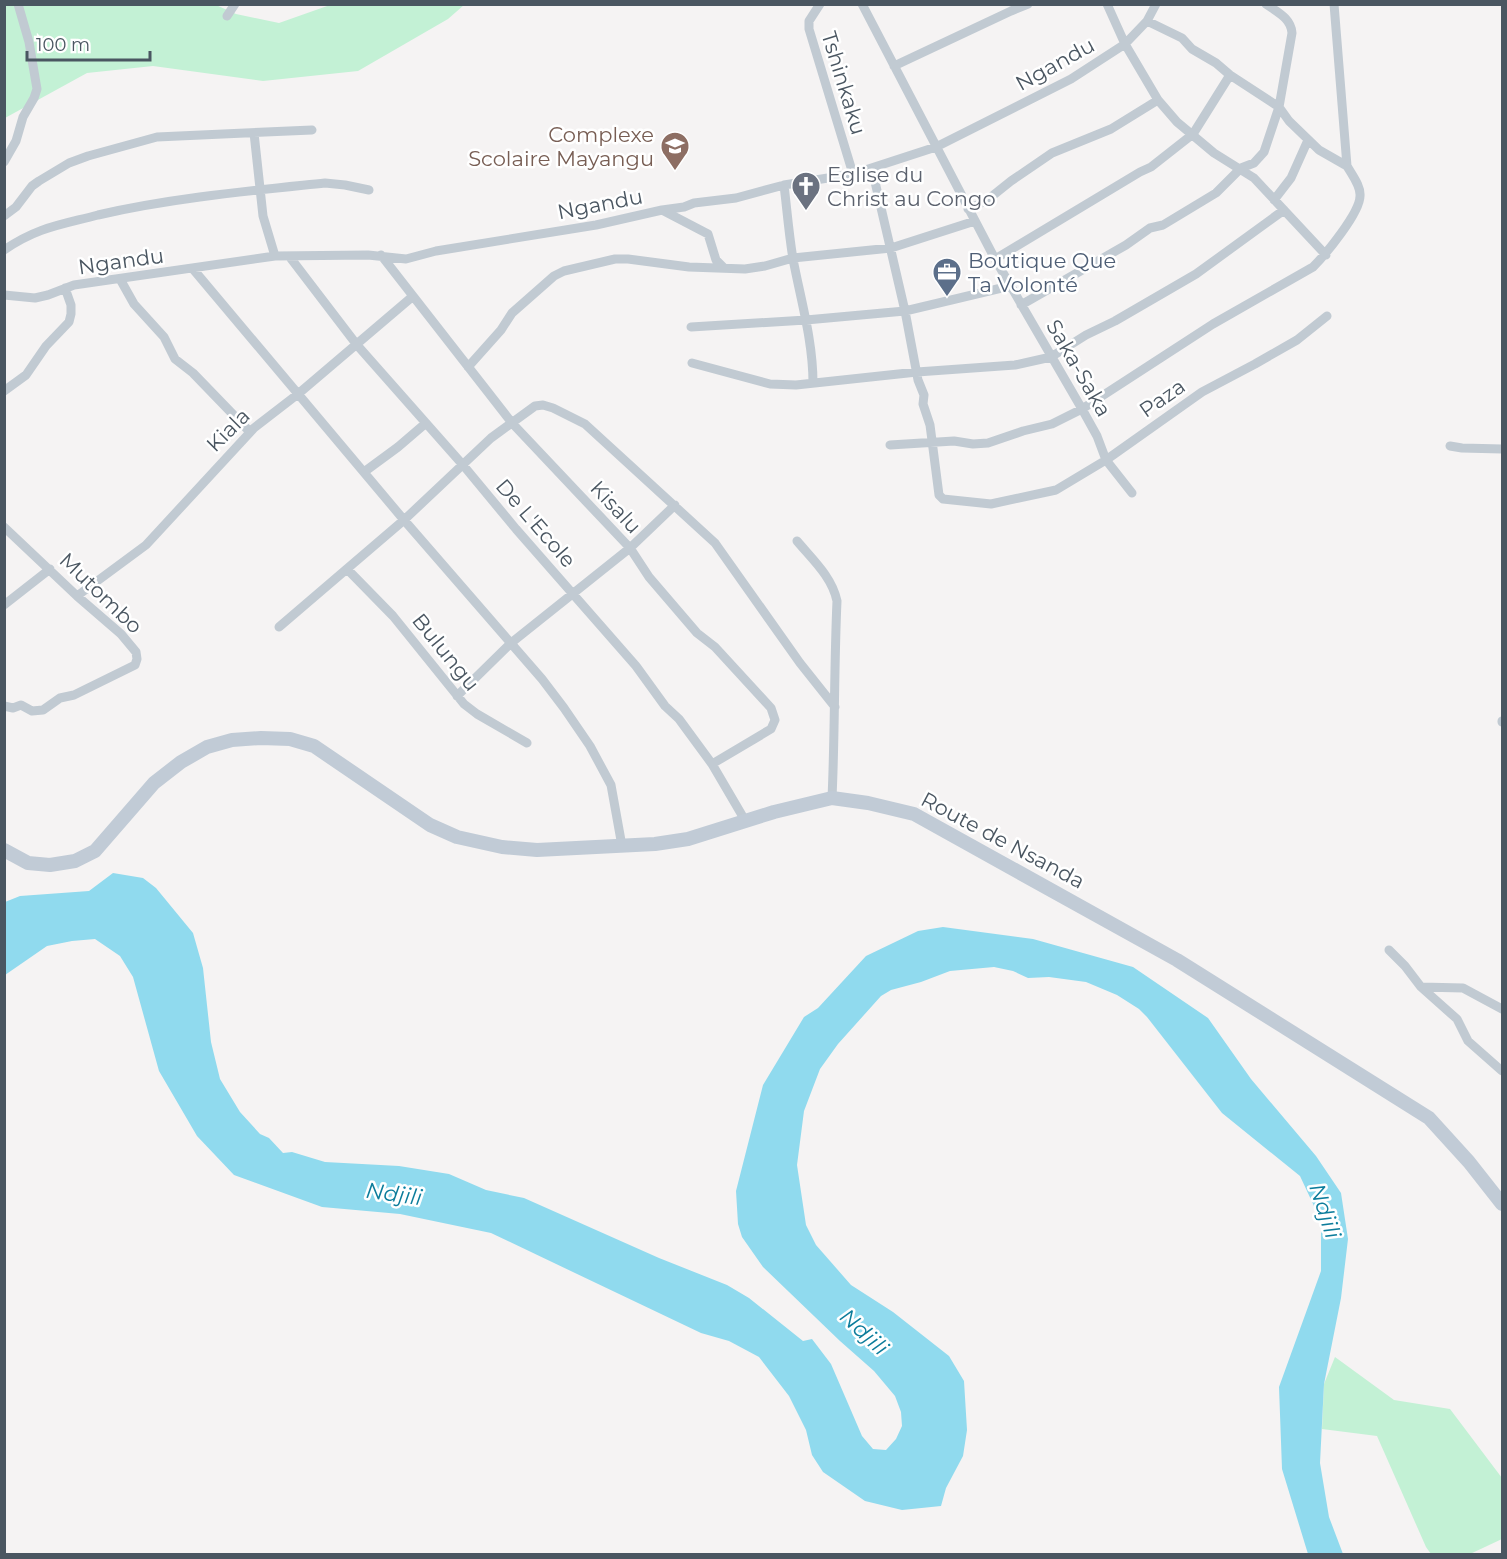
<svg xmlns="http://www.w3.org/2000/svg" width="1507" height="1559" font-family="Montserrat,sans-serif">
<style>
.green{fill:#c3f1d5}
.water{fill:#90daee}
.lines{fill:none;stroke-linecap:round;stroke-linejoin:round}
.street{stroke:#c1cad2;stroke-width:9}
.secondary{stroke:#c1cbd6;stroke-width:14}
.labels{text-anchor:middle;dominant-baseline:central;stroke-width:5;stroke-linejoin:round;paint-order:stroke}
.street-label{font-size:21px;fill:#4a5661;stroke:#fff}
.education-label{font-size:21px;fill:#785e54;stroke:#fff;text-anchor:end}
.worship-label{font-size:21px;fill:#5b616d;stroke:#fff;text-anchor:start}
.service-label{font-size:21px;fill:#4e5e75;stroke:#fff;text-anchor:start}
.water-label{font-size:22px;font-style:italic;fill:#0c7c9b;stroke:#fff}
</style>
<rect width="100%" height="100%" fill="#f5f3f3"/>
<!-- green -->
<path class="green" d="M5,5H216L236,14L279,23L330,5H464L448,19L358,71L263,81L153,66L87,73L5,118Z
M1335,1357L1394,1400L1450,1409L1502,1478V1539L1470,1554H1431L1426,1547L1377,1436L1322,1429L1324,1384Z"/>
<!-- water -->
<path class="water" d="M113,873L143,878L156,888L193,933L203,968L211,1042L220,1079L240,1112L260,1134L269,1138L283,1153L292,1152L325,1162L399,1166L449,1174L486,1190L524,1198L659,1258L727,1285L749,1298L803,1341L812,1339L831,1364L862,1436L873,1449L886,1450L896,1439L902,1426L901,1412L895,1396L874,1371L840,1341L763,1267L742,1237L738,1224L736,1191L763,1085L804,1017L818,1008L866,956L918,931L943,927L1033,939L1133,967L1208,1018L1251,1079L1316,1156L1341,1193L1348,1239L1341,1298L1324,1384L1320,1463L1329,1517L1343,1554H1308L1282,1469L1279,1387L1321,1271V1221L1300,1176L1222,1113L1147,1017L1139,1009L1117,995L1086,982L1049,977L1028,978L1013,971L994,967L950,971L921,982L891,990L881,996L838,1044L820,1069L804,1111L797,1165L806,1225L816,1245L851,1285L893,1312L949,1356L964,1381L967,1430L963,1456L946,1488L941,1506L902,1510L865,1501L823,1472L812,1455L806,1430L789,1396L759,1357L729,1341L701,1333L491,1233L400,1214L322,1207L234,1175L197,1136L159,1071L133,977L120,956L95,939L72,941L47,946L5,975V902L20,896L89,891Z"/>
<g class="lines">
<!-- street -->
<path class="street" d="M820,4L809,21V29L853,174
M862,4L995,259L1082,409L1097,436L1106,460L1132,493
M1107,4L1125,44L1158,100L1177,122L1214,153L1254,178L1326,255
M227,16L235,4
M1147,21L1182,38L1192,49L1216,63L1230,75L1279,107L1289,121L1319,150L1347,166
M894,66L1011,11L1028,4
M254,133L263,216L275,256
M4,162L16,141L23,117L34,98L37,89L29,42L18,4
M872,169L905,311L918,380L924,395L923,404L930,425L939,495L943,499L991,504L1056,490L1106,460L1202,392L1255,364L1297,340L1327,316
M784,185C787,210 789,235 793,259C801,301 813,341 813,383
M1274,200L1291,178L1308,140
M968,209L986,201L1011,181L1052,153L1111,129L1158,100
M662,210L708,234L716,260L723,267
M4,216L16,207L32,186L39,181L69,163L88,156L157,137L312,130
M4,250C38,227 60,225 98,215C172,198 249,191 325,183L345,185L369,190
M381,255L512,423L630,548L649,577L697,633L715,647L771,708L775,720L771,729L712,764
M289,256L357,345L463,465L516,529L636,666L665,706L679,719L712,764L746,822
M995,259L1140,172L1151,167L1193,134L1230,75
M193,269L404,520L542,679L564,708L590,746L611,785L622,846
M120,279L134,304L164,337L175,359L193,373L250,432
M4,295L35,298L48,295L74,285L275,256L368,255L406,259L436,251L596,225L662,210L684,207L694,203L736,198L784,185L853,174L936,147L1071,79L1125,44L1147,21L1156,4
M1021,305L1126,245L1150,228L1163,225L1216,193L1241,168L1254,163L1264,152L1279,107L1292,33C1291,18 1277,12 1266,4
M691,327L806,320L905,311L1010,286
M692,363L770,384L796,385L917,372L1015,365L1051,357L1086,335L1115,321L1196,274L1284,210
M468,367L501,330L512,313L554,276L564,271L615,259H628L689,267L745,269L765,266L793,258L891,248L975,221
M4,391L26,375L46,346L69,322L71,314V305L65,288
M890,445L954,441L973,444L988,443L1023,431L1052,424L1082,409L1213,324L1313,267C1325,255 1360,213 1360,196C1361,186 1352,175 1347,166L1334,4
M1450,446L1462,448L1502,449
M364,472L398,447L426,423
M4,527L77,596L121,634L136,652L137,659L135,665L74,695L60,698L43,710L32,711L21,705L13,708L4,706
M797,541C813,560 832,577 837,601C834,667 835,733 832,798
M348,570L393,616L464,704L477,714L527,743
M77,596L146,545L254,428L298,394L412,297
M4,605L50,569
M279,627L404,520L491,438L535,406L543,405L553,408L585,424L715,543L800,663L835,707
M457,696L511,643L630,548L675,505
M1502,721V722
M1389,950L1405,966L1421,987L1457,1019L1468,1041L1502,1071
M1421,987L1463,988L1502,1009"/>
<!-- secondary -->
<path class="secondary" d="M4,850L28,863L50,865L75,861L95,851L154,783L181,762L207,747L232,740L261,738L290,739L314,746L430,825L457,837L502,847L537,850L655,844L688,839L774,812L832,798L868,803L914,814L1177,960L1429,1118L1469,1162L1502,1204"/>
</g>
<!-- icons -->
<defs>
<g id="school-pin" transform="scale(1.5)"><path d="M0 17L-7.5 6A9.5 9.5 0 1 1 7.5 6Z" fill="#8d6e63" stroke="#fff"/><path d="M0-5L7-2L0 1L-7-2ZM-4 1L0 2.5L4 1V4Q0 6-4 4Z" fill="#fff"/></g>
<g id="church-pin" transform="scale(1.5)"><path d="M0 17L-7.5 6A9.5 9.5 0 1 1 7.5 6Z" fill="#6b7280" stroke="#fff"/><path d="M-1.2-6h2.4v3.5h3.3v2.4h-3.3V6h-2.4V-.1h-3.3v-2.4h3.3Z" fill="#fff"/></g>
<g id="office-pin" transform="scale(1.5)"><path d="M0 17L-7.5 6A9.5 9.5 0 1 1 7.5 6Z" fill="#5c6f8a" stroke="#fff"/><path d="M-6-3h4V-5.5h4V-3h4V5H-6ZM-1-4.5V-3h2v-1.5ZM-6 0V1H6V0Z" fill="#fff"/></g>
</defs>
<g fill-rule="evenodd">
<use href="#school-pin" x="675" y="146"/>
<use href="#church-pin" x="806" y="186"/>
<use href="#office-pin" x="947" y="272"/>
</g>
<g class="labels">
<!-- street labels -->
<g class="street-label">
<text transform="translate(1055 64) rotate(-29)">Ngandu</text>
<text transform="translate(844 83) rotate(73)">Tshinkaku</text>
<text transform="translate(600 204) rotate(-11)">Ngandu</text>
<text transform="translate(121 261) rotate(-8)">Ngandu</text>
<text transform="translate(1079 368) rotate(60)">Saka-Saka</text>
<text transform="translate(1162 398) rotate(-35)">Paza</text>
<text transform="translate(228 430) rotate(-45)">Kiala</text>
<text transform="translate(616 507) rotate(47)">Kisalu</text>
<text transform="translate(536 523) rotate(49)">De L'Ecole</text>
<text transform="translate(101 593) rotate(44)">Mutombo</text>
<text transform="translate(446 652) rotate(51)">Bulungu</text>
<text transform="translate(1003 840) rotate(28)">Route de Nsanda</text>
</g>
<!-- education labels -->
<g class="education-label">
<text x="654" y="134">Complexe<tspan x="654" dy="24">Scolaire Mayangu</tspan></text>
</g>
<!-- worship labels -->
<g class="worship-label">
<text x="827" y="174">Eglise du<tspan x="827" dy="24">Christ au Congo</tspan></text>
</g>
<!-- service labels -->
<g class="service-label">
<text x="968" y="260">Boutique Que<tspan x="968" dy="24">Ta Volonté</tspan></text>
</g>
<!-- water labels -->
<g class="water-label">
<text transform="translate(394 1194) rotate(8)">Ndjili</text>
<text transform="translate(1325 1211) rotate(72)">Ndjili</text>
<text transform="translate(864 1332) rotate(43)">Ndjili</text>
</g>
</g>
<!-- border -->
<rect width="1507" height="1559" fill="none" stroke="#4a5661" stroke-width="12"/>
<!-- scale -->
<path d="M27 51v9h123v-9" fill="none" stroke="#4a5661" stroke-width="3"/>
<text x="36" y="51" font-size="18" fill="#4a5661" stroke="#ffffff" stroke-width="4.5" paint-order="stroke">100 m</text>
</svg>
